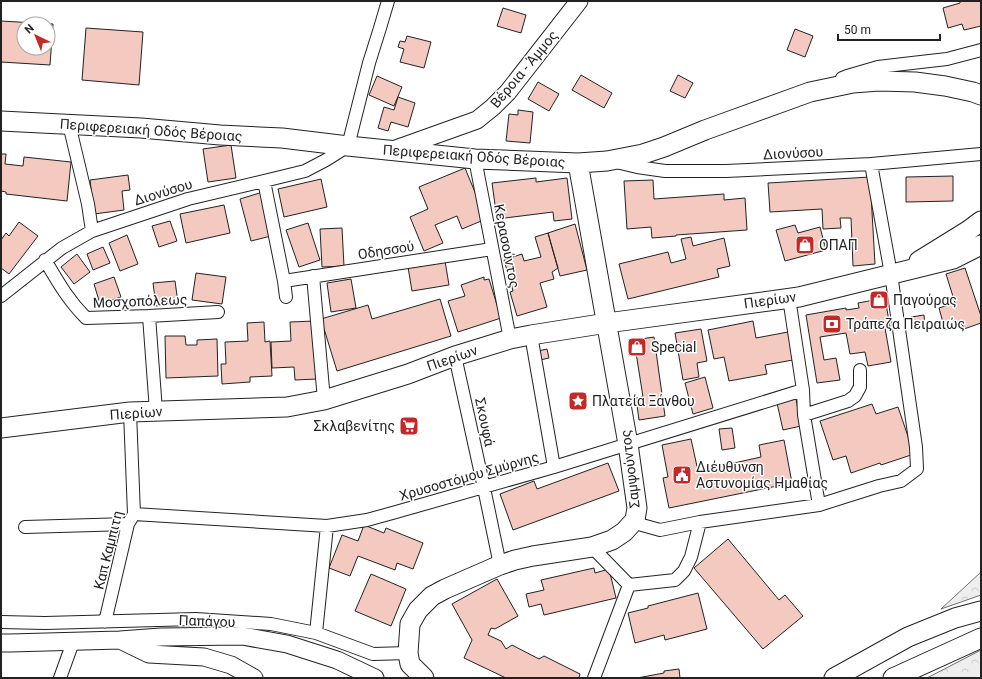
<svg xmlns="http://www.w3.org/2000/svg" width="982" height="679" font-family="Roboto,sans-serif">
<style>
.forest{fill:url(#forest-crowns);stroke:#6f6f6f}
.building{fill:#f3c9c0;stroke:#222;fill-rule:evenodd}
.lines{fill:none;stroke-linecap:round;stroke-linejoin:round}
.street-casing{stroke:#222;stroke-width:14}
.secondary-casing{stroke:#222;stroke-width:19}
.primary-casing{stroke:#222;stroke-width:21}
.street{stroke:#fff;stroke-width:12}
.secondary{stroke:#fff;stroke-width:17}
.primary{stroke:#fff;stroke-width:19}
.labels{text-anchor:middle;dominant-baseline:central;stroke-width:3;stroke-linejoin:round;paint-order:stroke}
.street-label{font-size:14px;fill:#222;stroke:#fff}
.poi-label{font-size:14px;fill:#222;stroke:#fff;text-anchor:start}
</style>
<defs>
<pattern id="forest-crowns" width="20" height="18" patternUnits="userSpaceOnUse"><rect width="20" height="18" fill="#eee"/><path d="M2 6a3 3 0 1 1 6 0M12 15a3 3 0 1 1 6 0" fill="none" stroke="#ccc"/></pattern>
</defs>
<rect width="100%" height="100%" fill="#fff"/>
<!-- forest -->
<path class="forest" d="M981,572V595L941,609Z
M981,650V678H927Z"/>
<!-- building -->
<path class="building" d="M960,1H981V26L964,30L962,24L948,28L943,8L960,3Z
M503,8L526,15L521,33L497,26Z
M1,21L53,24L50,65L1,62ZM24,24H48V48H24Z
M86,28L143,32L139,85L82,80Z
M795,29L813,36L805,57L787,50Z
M407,36L431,42L424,68L400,62L404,49L398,47L400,41L405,42Z
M581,75L612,93L604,108L572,90Z
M678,75L693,83L685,98L670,91Z
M377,76L402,87L394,106L369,95Z
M538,82L559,94L549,111L528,99Z
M398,97L415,103L408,127L391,122L388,131L378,128L384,107L394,110Z
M518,110L533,112L530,143L506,141L509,114L518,115Z
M231,145L236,178L208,182L203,149Z
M1,154H6L5,164L23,166L24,157L71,162L67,201L6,194V192L1,191Z
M465,168L486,219L462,229L457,216L435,225L443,243L424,251L410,217L428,209L419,187Z
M128,175L130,190L122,191L124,210L94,214L90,180Z
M953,176V201L906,202V177Z
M870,177L875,264L853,266L851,218H840L841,228L823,229L822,209L770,212L768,183Z
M536,178V182L567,178L572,219L554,221L553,212L497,219L492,183Z
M321,179L327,207L284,217L278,189Z
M653,180L654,199L724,194V200L745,198L747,230L676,235V236L652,238L651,227L627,229L624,181Z
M263,192L275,235L251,241L240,199Z
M224,205L230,233L186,243L180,214Z
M170,221L177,241L159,247L152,226Z
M19,222L38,236L9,274L1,268V240L6,233L9,236Z
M308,223L320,260L299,267L286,230Z
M575,224L587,270L560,276L548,233Z
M795,225L798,233L820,227L826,250L785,261L776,230Z
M342,228L344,266L322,267L320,229Z
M548,233L558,268L552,272L554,279L540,283L547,307L517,316L510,292L513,291L504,260L522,254L524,261L541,257L535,237Z
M127,235L138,264L120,271L109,243Z
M691,237L693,246L724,238L730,266L717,269L719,277L628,299L619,264L668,252L671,263L686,259L681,239Z
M103,247L110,263L93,270L87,254Z
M77,254L90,272L74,284L61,267Z
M445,261L449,285L412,291L408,267Z
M965,268L981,316V323L964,329L962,324L945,330L939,308L955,303L946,274Z
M196,273L226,277L222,304L192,300Z
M114,277L121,297L100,304L94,284Z
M484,277V280L489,279L501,318L458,332L448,301L465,296L461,285Z
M351,279L356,308L331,312L327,283Z
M175,281L178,303L156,306L153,283Z
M885,298L890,327L885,328L891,362L868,366L865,352L850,354L846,333L820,337L824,360L836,358L840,380L817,383L806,315L846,308V310L859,308L858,303Z
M440,299L451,336L337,371L321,319L368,305L372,319Z
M924,315L925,327L913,329L911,317Z
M314,321L317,379L295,380L294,367L272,368L271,342L291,341L290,322Z
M753,321L756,338L788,332L793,360L765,365L767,374L729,381L724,357L714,359L708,330Z
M264,322L265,342L270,341L272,376L250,377V382L222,384L221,364H226L225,342L248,341L247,323Z
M701,329L707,361L697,363L699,377L683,380L675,333Z
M165,336H185L186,345H197V340L217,339L218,376L166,378Z
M654,337L665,416L639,420L636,398L643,397L634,340Z
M547,349L549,358L540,360L538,351Z
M705,377L713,408L693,414L685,383Z
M796,399L801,426L783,430L777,403Z
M872,404L876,414L898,407L914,454L881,465L880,463L851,473L846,456L833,460L820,421Z
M732,428L735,448L722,450L719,429Z
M691,439L698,471L761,457L759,445L784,440L792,483L669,508L663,478L668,477L662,445Z
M608,463L619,491L513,530L500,494L534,481L537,489Z
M364,525L384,533L386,528L423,543L413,569L397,563L395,570L358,556L350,576L329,568L342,535L358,541Z
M728,539L779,600L785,595L803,616L763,649L694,568Z
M594,568L595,573L609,569L616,598L544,615L541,604L529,607L526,594L544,590L541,580Z
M371,574L406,589L391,626L355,611Z
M497,579L518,616L495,629L491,628L488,635L501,641L506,649L512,645L539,659L544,656L580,674L579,678H506L464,658L472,640L452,604Z
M698,593L707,629L665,640L664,635L635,643L628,613L648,608V606Z
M679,669L680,678H637L664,673V671Z"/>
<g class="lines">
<!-- street casing -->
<g class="street-casing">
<path id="street" d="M842,78L847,76L878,67L912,63L947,59L981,50
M69,124L88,204L92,231
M475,159L510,339
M616,162L637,167L665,171H726L871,164L981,154
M264,181L284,281L286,297
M45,260C58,282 68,300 86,318L149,316L218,312
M313,276L324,400
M284,281L492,249
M1,296L62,248L92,231L188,199L264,181L305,171L326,160L348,146L369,63L380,28L388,1
M789,298L803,390L804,415L819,505
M149,316L156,411
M531,335L554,467
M455,356L484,488L500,565
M804,415L848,401L855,396L860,387V370
M134,514L327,526L367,520L396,512L554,467L803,390
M635,520L642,525L660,530L700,522L819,505L879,486L901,481L917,469L916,447L891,274L871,164
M25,527L128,524
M592,547L629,585
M629,585L675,580L684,571L691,557L700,522
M1,622L45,623L196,619L271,624L316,633L373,654L408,653
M105,622L128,524L134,514L130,412
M316,633L327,526
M60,678L73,642
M594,678L629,585"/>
</g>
<!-- secondary casing -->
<g class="secondary-casing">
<path id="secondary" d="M393,150L477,120L493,107L508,92L579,1
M120,640L149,654L204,657L231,665L254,678
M1,643H10L120,640L161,637L242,636L287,644L337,660L375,678"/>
</g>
<!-- primary casing -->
<g class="primary-casing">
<path id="primary" d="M1,121L141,128L220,135L282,138L348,146L475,159L578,163L607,161L643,154L664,147L705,130L810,92L853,83L879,81L915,82L945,86L973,92L981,95
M919,261L969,230L981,221
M1,428L130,412L287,407L324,400L408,374L455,356L510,339L531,335L607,323L799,297L953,259L981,245
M424,678L410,664L408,653L410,624L418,610L432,596L445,589L500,565L515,560L533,556L592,547L612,540L624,532L635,520L637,508L628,444L578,163
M834,678L908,637L955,618L981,611
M893,678L981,638"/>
</g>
<!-- street -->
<use href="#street" class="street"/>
<!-- secondary -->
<use href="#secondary" class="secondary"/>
<!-- primary -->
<use href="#primary" class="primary"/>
</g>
<!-- icons -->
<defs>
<g id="shop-square" transform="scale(1)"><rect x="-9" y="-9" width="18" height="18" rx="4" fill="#c62828" stroke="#fff"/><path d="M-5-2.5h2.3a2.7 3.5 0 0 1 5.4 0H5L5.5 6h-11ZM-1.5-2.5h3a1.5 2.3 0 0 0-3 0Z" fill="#fff"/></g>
<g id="bank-square" transform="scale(1)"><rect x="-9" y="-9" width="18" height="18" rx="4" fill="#c62828" stroke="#fff"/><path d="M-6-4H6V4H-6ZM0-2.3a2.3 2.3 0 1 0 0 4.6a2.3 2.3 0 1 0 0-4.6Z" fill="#fff"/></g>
<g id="sight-square" transform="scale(1)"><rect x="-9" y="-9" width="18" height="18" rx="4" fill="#c62828" stroke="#fff"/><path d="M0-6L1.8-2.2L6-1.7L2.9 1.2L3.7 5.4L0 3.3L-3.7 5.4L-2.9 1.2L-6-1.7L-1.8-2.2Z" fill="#fff"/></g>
<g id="supermarket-square" transform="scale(1)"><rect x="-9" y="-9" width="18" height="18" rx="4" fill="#c62828" stroke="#fff"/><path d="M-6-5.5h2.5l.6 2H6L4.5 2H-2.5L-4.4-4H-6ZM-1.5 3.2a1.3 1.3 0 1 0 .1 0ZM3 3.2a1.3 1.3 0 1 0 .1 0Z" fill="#fff"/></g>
<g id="civic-square" transform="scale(1)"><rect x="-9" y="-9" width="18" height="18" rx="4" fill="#c62828" stroke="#fff"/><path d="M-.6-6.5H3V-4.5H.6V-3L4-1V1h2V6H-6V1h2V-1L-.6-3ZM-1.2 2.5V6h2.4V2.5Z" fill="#fff"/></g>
</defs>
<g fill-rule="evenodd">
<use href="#shop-square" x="805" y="245"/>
<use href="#shop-square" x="879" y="300"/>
<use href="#bank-square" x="832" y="324"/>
<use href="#shop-square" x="637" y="347"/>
<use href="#sight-square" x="578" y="401"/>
<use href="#supermarket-square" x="409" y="426"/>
<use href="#civic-square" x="682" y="475"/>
</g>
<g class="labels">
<!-- street labels -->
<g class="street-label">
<text transform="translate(524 69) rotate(-50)">Βέροια - Άμμος</text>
<text transform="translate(151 130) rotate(4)">Περιφερειακή Οδός Βέροιας</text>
<text transform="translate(793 153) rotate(-3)">Διονύσου</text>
<text transform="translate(474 156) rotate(4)">Περιφερειακή Οδός Βέροιας</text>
<text transform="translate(163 192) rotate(-17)">Διονύσου</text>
<text transform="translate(507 246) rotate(79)">Κερασούντος</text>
<text transform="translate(386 250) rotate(-9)">Οδησσού</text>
<text transform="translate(770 300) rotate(-8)">Πιερίων</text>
<text transform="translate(140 301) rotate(-2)">Μοσχοπόλεως</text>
<text transform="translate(452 358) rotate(-19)">Πιερίων</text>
<text transform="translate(136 413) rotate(-4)">Πιερίων</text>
<text transform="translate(485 422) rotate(78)">Σκουφά</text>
<text transform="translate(630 469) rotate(-97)">Σαμψούντος</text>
<text transform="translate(469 476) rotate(-16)">Χρυσοστόμου Σμύρνης</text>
<text transform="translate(108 550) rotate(-76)">Καπ Καμπιτη</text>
<text transform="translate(207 621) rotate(2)">Παπάγου</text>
</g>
<!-- poi labels -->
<g class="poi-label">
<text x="819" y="245">ΟΠΑΠ</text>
<text x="893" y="300">Παγούρας</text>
<text x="846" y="324">Τράπεζα Πειραιώς</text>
<text x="651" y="347">Special</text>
<text x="592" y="401">Πλατεία Ξάνθου</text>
<text x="395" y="426" text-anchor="end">Σκλαβενίτης</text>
<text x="696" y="467">Διέυθυνση<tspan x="696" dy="16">Αστυνομίας Ημαθίας</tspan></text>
</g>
</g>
<!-- border -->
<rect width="982" height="679" fill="none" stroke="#222222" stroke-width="4"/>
<!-- north arrow -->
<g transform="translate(36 36) rotate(317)"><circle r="19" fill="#ffffff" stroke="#a7a7a7"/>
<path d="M0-3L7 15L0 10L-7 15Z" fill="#c62828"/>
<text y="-6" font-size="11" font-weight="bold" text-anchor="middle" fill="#222222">N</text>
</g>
<!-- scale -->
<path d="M838 34v6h102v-6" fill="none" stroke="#222222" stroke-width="2"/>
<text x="844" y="34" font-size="12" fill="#222222" stroke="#ffffff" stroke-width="3" paint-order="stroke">50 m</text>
</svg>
